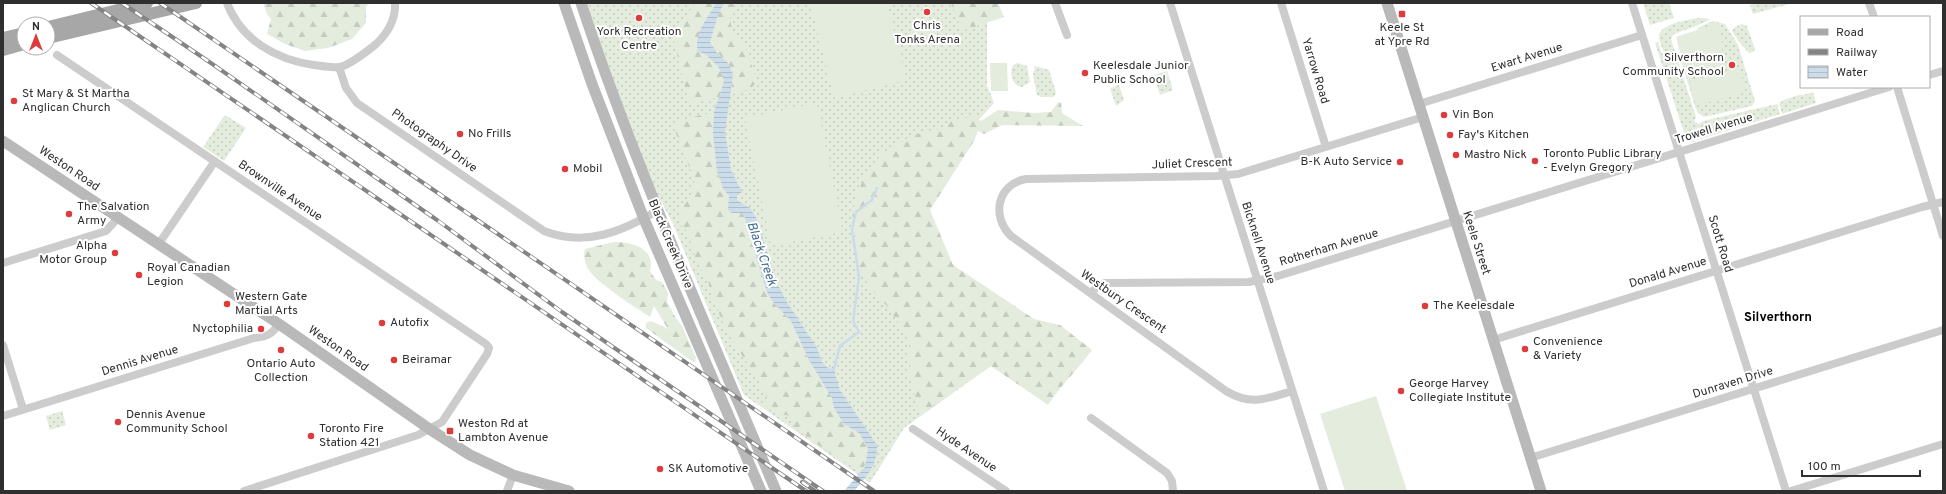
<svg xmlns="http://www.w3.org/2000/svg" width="1946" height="494" font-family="Overpass,sans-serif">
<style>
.grass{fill:url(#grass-dots)}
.forest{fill:url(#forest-firs)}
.pitch{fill:#e4ecde}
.water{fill:url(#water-rules)}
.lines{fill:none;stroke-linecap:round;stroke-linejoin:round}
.stream{stroke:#cbdcea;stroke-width:2.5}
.minor{stroke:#ccc;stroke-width:8}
.secondary{stroke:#b9b9b9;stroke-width:11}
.primary{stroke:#a7a7a7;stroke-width:12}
.rail-casing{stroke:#848484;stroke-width:4}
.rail{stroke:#fff;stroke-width:2.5;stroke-dasharray:8;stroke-linecap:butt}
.poi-dot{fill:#dc3c3c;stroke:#fff;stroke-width:1.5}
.labels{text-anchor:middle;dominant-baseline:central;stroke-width:4;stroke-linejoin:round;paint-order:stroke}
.poi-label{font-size:12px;fill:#2f2f2f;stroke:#fff;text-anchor:start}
.street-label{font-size:12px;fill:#2f2f2f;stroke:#fff}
.water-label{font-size:13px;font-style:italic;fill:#416a8d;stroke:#fff}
.neighbourhood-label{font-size:13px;font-weight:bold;fill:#000;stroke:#fff}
</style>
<defs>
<pattern id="grass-dots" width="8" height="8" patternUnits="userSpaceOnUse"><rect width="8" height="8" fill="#e4ecde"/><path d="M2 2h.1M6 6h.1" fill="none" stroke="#c4cbbf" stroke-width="1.8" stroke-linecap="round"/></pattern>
<pattern id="forest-firs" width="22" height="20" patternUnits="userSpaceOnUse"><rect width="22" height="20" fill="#e4ecde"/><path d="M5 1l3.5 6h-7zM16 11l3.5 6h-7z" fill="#c4cbbf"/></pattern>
<pattern id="water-rules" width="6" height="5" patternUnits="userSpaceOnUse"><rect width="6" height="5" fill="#cbdcea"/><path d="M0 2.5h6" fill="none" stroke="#afbdc9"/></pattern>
</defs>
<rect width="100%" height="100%" fill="#fff"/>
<!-- grass -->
<path class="grass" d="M586,3H977L987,19V85L994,103L914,191L991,366L904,428L870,483L744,395L673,224L654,188L623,107Z
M1643,3H1669L1674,18L1650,25Z
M1758,3H1793L1753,14L1750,5Z
M1699,18L1711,19L1694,27L1674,34L1671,39L1696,117L1694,121L1699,124L1703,121L1777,104L1780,114L1691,142H1687L1655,43L1658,42L1662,54L1664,53C1663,48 1658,40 1659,35C1661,24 1690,19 1699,18Z
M1713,21L1725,24L1738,45L1755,101L1752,106L1704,117L1698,113L1695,107L1681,60L1704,53L1697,28Z
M1742,24L1747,26L1755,49L1753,52L1749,53L1739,42L1732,31L1735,27Z
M1017,63L1027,66L1030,82L1022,87C1012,86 1009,73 1013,65Z
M1035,66L1049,70L1056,92L1054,97H1041L1037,95L1033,75Z
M1167,71L1173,90L1160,95L1154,75Z
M1119,85L1124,100L1116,106L1110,88Z
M1813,92L1816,103L1782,114L1779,103L1784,100L1799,95H1803Z
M225,115L246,128L224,161L203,147Z
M62,411L66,425L50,430L46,416Z"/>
<!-- forest -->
<path class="forest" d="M263,3H369L366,7V23L352,39L328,48L305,51L285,44L267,34L271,19L267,14Z
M696,3H716C707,20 695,32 699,51C710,57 724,68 724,82C724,87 721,93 719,97L689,104L672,33Z
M724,3H734L730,16L732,31L744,42L757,82L750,89L730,95C737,64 725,65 710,42L718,15Z
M951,3H998L1004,17L962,31Z
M1058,102L1061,103L1062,113L1083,126L1002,125L984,134L978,131L974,141L930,210L953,265L1034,319L1060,325L1092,350C1078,369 1061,385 1048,405L991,366L920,415L909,376V338L887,306L869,287L858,263L851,225L855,200L864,177L882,153L913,135L934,132L955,119L975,117L981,121L998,110L1034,113L1051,112Z
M714,112L717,171L723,188L729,196L728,210L732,213H741L744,215L767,292L773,302L791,321L809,360L832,398L835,408L844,424L859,433L863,437L868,448L867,461L861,472L821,447L795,428V421L787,415L777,414L761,404L767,398L765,392L726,330L710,291L708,280L698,264L691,246L690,237L686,230L679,223L681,216L676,211C687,202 695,194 694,179L674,128L676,121Z
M614,242C632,242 656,248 650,271L656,280L662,282L668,293L667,302L676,318L682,326L696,358L695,362H693L646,328V323L651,321L668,329L654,306L650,317C634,306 599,285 589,270C585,265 583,255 585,249Z"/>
<!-- pitch -->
<path class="pitch" d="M810,3H887L907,80L834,98Z
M1718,23C1724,37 1726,60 1710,69C1704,73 1693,74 1686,75L1676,37Z
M990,63H1007L1008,91H991Z
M1739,67L1746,92L1696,106L1689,82Z
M817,103L843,232L771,246L745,118Z
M1376,396L1407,491H1345L1320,414Z"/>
<!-- water -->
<path class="water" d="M716,3H724L718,15L710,42L717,53L728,63L733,74L725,132L731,170L742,192L737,195V200L750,208L757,219L776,281L785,299L817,348L822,362L829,369L832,368V366L835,367V374L840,390L877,445C878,464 866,478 854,491H844L865,467L868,448L859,433L844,424L834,408L832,398L809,360L791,321L773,302L767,292L744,215L741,213H732L728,210L729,196L723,188L717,171L713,133L714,111L721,92L724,80L718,66L706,55L698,51C693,33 709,17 716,3Z"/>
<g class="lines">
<!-- stream -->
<path class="stream" d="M834,369L840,346L859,332L853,321L859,277L852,229L856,212L872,200L877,188"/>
<!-- minor -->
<path class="minor" d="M227,3C241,40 277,60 314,65C322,66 331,68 339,67C349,66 366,52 375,45C387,34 396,21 395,3
M1055,3L1067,35
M1170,3L1324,491
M1281,3L1326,147
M1632,3L1786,491
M1869,3L1874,17
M57,55L486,344L489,348L487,354L442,422L418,435L244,491
M339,67L346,88L357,103L544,231C585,247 622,232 658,210
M1929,75L1943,71
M1897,87L1943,236
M1419,104L1642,35
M158,245L215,161
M3,263L106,231L118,218
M1090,293L1100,285L1105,283L1249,282L1278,276L1889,87
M1493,340L1922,207L1943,202
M3,345L23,409
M1292,391C1266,399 1251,406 1226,391L1011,236C991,217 997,184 1026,179L1216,176L1238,174L1423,117
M3,416L254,338C267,337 272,334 279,324
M1091,418L1167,473L1172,481L1173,491
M913,429L1006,491
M1530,458L1943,330
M507,491L513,475
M1791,491L1943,444"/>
<!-- secondary -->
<path class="secondary" d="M564,3L592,84L644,219L761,491
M581,3C636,169 708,330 776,491
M1387,3L1541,491
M3,141L279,324L431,430L470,455L513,475L569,491"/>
<!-- primary -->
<path class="primary" d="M48,27L147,3
M3,38L24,33
M48,38L196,3
M3,50L24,44"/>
<!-- rail casing -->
<g class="rail-casing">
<path id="rail" d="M91,3L806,491
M122,3L208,61L437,220L562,312L823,491
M160,3L874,491
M802,482L815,491"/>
</g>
<!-- rail -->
<use href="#rail" class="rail"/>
</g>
<!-- markers -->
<g class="poi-dot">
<circle cx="927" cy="12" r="4"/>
<rect x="1398" y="10" width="8" height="8" rx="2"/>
<circle cx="639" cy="18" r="4"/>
<circle cx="1732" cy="65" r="4"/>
<circle cx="1085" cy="73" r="4"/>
<circle cx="14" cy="101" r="4"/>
<circle cx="1444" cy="115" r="4"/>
<circle cx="460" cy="134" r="4"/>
<circle cx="1450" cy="135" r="4"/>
<circle cx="1456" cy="155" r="4"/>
<circle cx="1535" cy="161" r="4"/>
<circle cx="1400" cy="162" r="4"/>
<circle cx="565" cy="169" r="4"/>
<circle cx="69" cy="214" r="4"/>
<circle cx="115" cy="253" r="4"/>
<circle cx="139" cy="275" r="4"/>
<circle cx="227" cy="304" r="4"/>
<circle cx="1425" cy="306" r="4"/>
<circle cx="382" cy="323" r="4"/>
<circle cx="261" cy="329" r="4"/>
<circle cx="1525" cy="349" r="4"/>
<circle cx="281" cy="350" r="4"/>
<circle cx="394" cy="360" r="4"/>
<circle cx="1401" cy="391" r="4"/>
<circle cx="118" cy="422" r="4"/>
<rect x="446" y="427" width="8" height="8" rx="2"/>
<circle cx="311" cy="436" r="4"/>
<circle cx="660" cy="469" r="4"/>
</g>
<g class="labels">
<!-- poi labels -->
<g class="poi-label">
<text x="927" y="26" text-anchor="middle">Chris<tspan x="927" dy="14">Tonks Arena</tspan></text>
<text x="1402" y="28" text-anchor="middle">Keele St<tspan x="1402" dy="14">at Ypre Rd</tspan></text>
<text x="639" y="32" text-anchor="middle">York Recreation<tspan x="639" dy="14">Centre</tspan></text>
<text x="1724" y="58" text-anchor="end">Silverthorn<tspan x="1724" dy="14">Community School</tspan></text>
<text x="1093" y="66">Keelesdale Junior<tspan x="1093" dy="14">Public School</tspan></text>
<text x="22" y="94">St Mary &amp; St Martha<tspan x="22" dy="14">Anglican Church</tspan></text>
<text x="1452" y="115">Vin Bon</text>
<text x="468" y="134">No Frills</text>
<text x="1458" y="135">Fay's Kitchen</text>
<text x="1543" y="154">Toronto Public Library<tspan x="1543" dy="14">- Evelyn Gregory</tspan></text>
<text x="1464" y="155">Mastro Nick</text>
<text x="1392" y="162" text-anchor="end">B-K Auto Service</text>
<text x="573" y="169">Mobil</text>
<text x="77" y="207">The Salvation<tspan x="77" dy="14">Army</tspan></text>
<text x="107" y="246" text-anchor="end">Alpha<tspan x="107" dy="14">Motor Group</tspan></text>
<text x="147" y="268">Royal Canadian<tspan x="147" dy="14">Legion</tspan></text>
<text x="235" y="297">Western Gate<tspan x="235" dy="14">Martial Arts</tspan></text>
<text x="1433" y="306">The Keelesdale</text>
<text x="390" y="323">Autofix</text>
<text x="253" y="329" text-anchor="end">Nyctophilia</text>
<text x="1533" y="342">Convenience<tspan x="1533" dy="14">&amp; Variety</tspan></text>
<text x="402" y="360">Beiramar</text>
<text x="281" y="364" text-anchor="middle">Ontario Auto<tspan x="281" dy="14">Collection</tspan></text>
<text x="1409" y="384">George Harvey<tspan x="1409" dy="14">Collegiate Institute</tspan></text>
<text x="126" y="415">Dennis Avenue<tspan x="126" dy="14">Community School</tspan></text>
<text x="458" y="424">Weston Rd at<tspan x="458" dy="14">Lambton Avenue</tspan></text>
<text x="319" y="429">Toronto Fire<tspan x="319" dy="14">Station 421</tspan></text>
<text x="668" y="469">SK Automotive</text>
</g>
<!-- street labels -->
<g class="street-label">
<text transform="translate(1527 58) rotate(-17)">Ewart Avenue</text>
<text transform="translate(1315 71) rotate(73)">Yarrow Road</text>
<text transform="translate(1714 129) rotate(-17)">Trowell Avenue</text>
<text transform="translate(434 141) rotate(35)">Photography Drive</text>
<text transform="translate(1192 164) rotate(-2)">Juliet Crescent</text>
<text transform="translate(69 169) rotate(34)">Weston Road</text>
<text transform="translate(280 191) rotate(34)">Brownville Avenue</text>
<text transform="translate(1258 243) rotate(72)">Bicknell Avenue</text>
<text transform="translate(1476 243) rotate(72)">Keele Street</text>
<text transform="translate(670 244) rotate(67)">Black Creek Drive</text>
<text transform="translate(1720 244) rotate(73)">Scott Road</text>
<text transform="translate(1329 248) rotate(-17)">Rotherham Avenue</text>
<text transform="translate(1668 273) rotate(-17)">Donald Avenue</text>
<text transform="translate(1123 302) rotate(35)">Westbury Crescent</text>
<text transform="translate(338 349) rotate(35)">Weston Road</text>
<text transform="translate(140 361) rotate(-17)">Dennis Avenue</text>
<text transform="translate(1733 383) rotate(-17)">Dunraven Drive</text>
<text transform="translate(966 450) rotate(34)">Hyde Avenue</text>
</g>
<!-- water labels -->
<g class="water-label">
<text transform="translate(761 254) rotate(71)">Black Creek</text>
</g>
<!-- neighbourhood labels -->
<g class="neighbourhood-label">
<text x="1778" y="318">Silverthorn</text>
</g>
</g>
<!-- border -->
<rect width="1946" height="494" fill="none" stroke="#2f2f2f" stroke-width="8"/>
<!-- legend -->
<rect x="1800" y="16" width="130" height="72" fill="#ffffff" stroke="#acacac"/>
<rect x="1808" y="29" width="20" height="6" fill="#a7a7a7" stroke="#acacac"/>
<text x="1836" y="36" font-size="12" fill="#2f2f2f">Road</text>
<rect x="1808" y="49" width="20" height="6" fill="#848484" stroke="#acacac"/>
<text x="1836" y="56" font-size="12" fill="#2f2f2f">Railway</text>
<rect x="1808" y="66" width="20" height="12" fill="url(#water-rules)" stroke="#acacac"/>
<text x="1836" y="76" font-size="12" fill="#2f2f2f">Water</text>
<!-- north arrow -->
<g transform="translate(36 36)"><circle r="19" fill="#ffffff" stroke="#acacac"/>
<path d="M0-3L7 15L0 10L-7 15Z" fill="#dc3c3c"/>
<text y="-6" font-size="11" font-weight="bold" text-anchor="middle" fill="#2f2f2f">N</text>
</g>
<!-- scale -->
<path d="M1802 470v6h118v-6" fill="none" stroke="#2f2f2f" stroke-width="2"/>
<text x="1808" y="470" font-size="12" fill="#2f2f2f" stroke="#ffffff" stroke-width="3" paint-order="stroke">100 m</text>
</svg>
